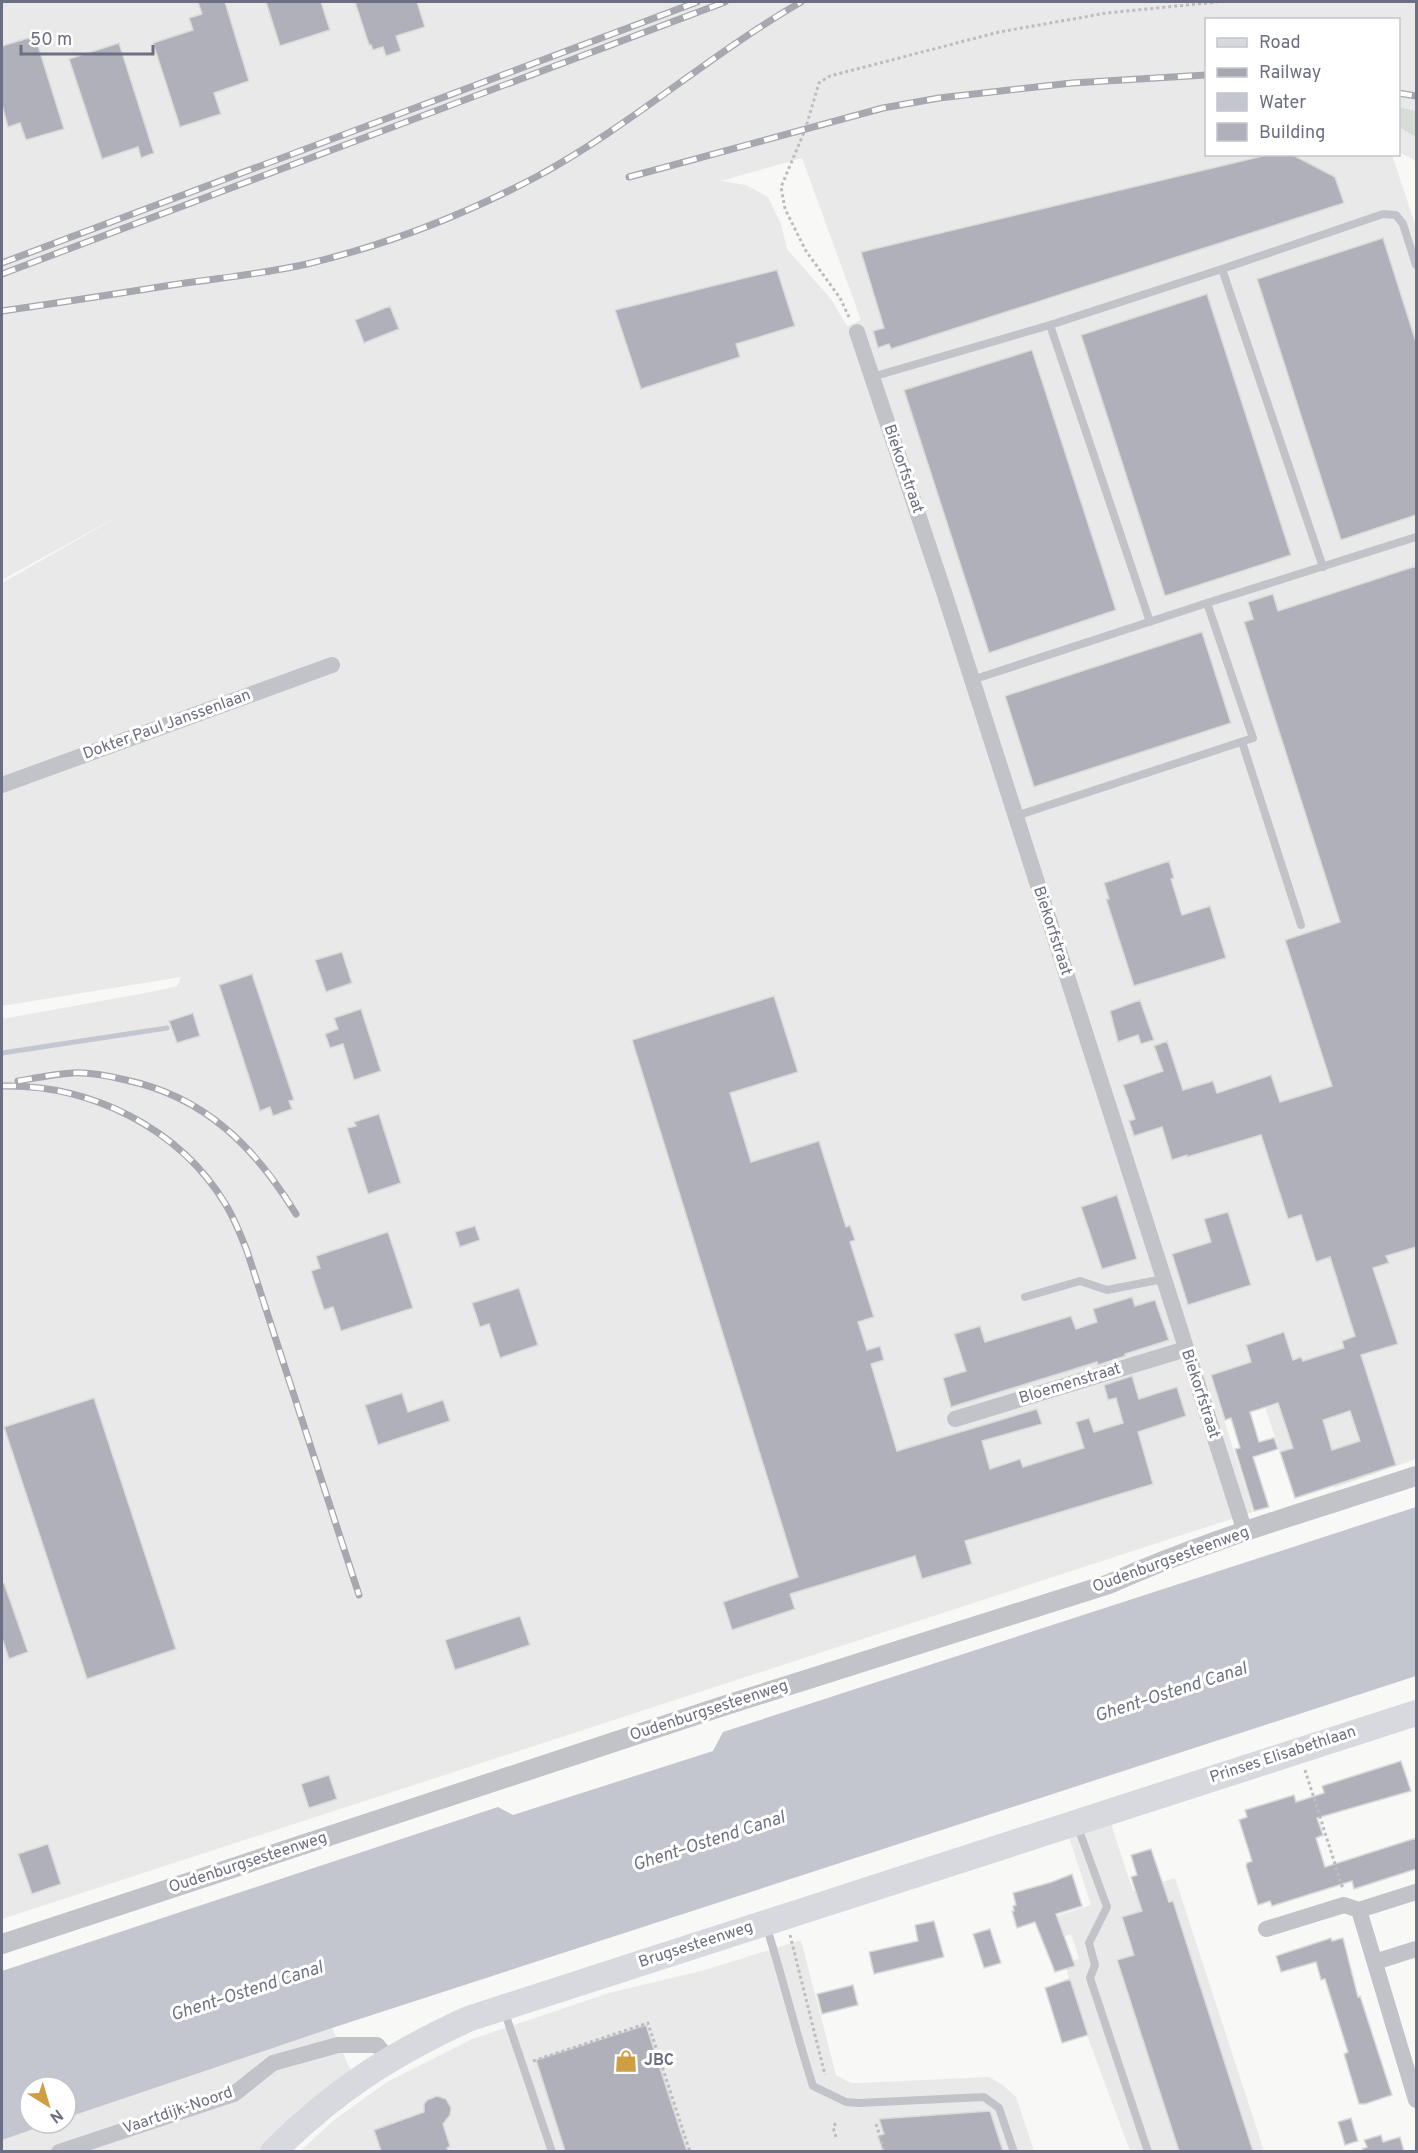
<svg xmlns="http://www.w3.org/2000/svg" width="1418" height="2153" font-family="Overpass,sans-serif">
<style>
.built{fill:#e9e9e9;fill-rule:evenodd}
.green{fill:#d6ddd6}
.water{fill:#c3c6ce}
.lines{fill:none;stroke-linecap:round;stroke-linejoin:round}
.stream{stroke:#c3c6ce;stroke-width:5}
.building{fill:#afb0ba;stroke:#dadad9;stroke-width:1.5;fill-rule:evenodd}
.path{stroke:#bcbdc0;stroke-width:3;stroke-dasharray:3 3;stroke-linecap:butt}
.service{stroke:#c2c3c9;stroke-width:8}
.minor{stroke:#c2c3c9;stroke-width:16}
.tertiary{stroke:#c2c3c9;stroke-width:20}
.primary{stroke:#d8d9df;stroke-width:26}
.rail-casing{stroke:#a6a7af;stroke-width:7}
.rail{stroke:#fff;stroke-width:4.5;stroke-dasharray:14;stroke-linecap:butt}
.labels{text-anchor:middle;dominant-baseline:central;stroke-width:6;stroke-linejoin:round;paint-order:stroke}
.street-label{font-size:16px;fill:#6b6f83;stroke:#fff}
.poi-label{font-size:16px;font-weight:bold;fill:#6b6f83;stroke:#fff;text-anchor:start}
.water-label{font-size:18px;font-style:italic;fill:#6d7485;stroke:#fff}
</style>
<rect width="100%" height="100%" fill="#f8f8f6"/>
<!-- built -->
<path class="built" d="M2,2H1416V111L1399,107L1398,20H1206V154L1392,155L1416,227V1459L1334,1488L1318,1439L1280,1452L1250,1362L1210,1375L1253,1512L2,1919V1019L156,991L177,986L181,977L2,1006V583L124,513L2,580ZM802,158L861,320L847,326L831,299L787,249L781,224L768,197L746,185L721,181Z
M1398,128L1416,137V161L1399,152Z
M1111,1824L1133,1891L1175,1878L1264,2151H1130L1087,2035L1066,1968L1073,1961L1079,1958L1071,1934L1059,1938L1057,1916L1091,1905L1069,1837Z
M801,1940L836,2075L851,2083H859L989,2077L1003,2085L1016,2097L1034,2151L299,2152L334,2120L387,2082L472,2039L609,1993L705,1970Z
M332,2028L351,2071L267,2151L2,2152V2140L51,2123H66V2118Z"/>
<!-- green -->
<path class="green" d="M1399,107L1416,111V137L1399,128Z"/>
<!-- water -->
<path class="water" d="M1416,1507V1676L332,2028L66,2118V2087H30V2123H51L2,2140V1971L498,1807L513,1815L713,1751L723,1732Z"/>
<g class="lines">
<!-- stream -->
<path class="stream" d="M2,1053L167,1028"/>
</g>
<!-- building -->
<path class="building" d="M198,2H225L249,81L214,93L221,114L180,127L153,43L193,30L189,18L202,14Z
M266,2H321L330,30L280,46Z
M355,2H417L425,27L396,36L401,51L386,56L383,47L373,50L371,45H369Z
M35,36L64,129L26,140L20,123L8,127L2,105V46Z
M119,43L154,153L141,158L138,147L102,159L69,59Z
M1271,154H1291L1335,177L1344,203L891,349L889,344L878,348L873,331L884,328L861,252Z
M1383,238L1416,342V515L1341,540L1257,279Z
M777,270L795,326L736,344L740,357L641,389L615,310Z
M1207,294L1291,555L1165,596L1081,335Z
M390,306L399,329L364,343L355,320Z
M1032,350L1116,610L989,653L904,390Z
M1416,566V1247L1386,1256L1389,1263L1373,1268L1398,1344L1361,1355L1396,1465L1295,1498L1280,1452L1293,1448L1278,1403L1250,1412L1259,1442L1274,1438L1278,1449L1253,1457L1269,1507L1254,1511L1235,1449L1240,1448L1231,1418L1225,1420L1211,1375L1251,1362L1246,1345L1284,1332L1293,1360L1301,1357L1303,1361L1344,1348L1342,1341L1355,1336L1330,1257L1316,1262L1301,1215L1288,1219L1261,1135L1187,1157V1155L1172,1160L1162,1127L1134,1136L1129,1121L1135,1119L1123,1085L1163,1071L1154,1046L1167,1041L1183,1090L1213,1081L1217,1093L1271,1075L1280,1102L1332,1086L1285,940L1340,922L1244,622L1253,619L1248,602L1273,594L1278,611ZM1350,1411L1360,1441L1332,1450L1323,1420Z
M1202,632L1231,723L1034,787L1005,696Z
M1169,861L1174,878L1171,879L1182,915L1210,906L1226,958L1134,986L1106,899H1109L1104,883Z
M342,952L352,983L326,992L315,960Z
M252,974L294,1100L289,1101L292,1109L273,1116L270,1107L260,1111L219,985Z
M774,996L798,1072L730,1093L751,1162L819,1141L846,1227L850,1225L855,1240L850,1242L874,1317L858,1322L867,1350L880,1346L884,1360L871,1364L897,1451L1037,1409L1042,1424L982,1441L990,1469L1020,1459L1023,1467L1084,1448L1076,1422L1089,1418L1094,1432L1123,1423L1116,1398L1108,1400L1104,1385L1132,1376L1139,1399L1177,1387L1186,1416L1138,1432L1153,1484L965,1541L972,1564L922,1579L915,1556L790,1594L795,1609L732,1630L723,1602L798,1577L632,1040Z
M1140,1000L1154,1040L1141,1044L1138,1035L1118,1042L1110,1011Z
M361,1009L381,1071L354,1080L343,1044L330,1048L325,1034L338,1029L334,1018Z
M193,1013L200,1036L177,1043L169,1021Z
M379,1114L401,1183L368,1194L347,1128L356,1126L354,1122Z
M1117,1195L1137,1259L1102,1269L1081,1207Z
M1228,1212L1251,1285L1188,1305L1172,1254L1211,1242L1204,1219Z
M475,1226L480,1240L460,1247L455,1232Z
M388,1232L413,1308L341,1331L333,1307L324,1310L311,1271L320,1268L316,1256Z
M519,1288L538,1345L500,1358L489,1324L480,1327L472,1303Z
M1132,1297L1135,1306L1155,1300L1169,1340L1125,1354V1356L1098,1365L1097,1362L951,1407L943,1378L966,1371L954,1334L980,1326L985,1342L1071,1316L1076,1329L1097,1322L1093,1309Z
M402,1393L408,1412L443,1400L450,1421L378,1445L365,1405Z
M94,1398L176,1649L87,1679L4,1427Z
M2,1583H4L28,1652L9,1659L2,1638Z
M520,1616L530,1645L455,1670L445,1640Z
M1401,1761L1411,1791L1317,1818L1323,1835L1316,1838L1325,1867L1416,1838V1869L1354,1889L1352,1881L1272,1906L1270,1901L1258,1905L1246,1866L1247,1863L1252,1861L1239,1820L1247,1817L1245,1810L1294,1795L1296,1802L1324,1793L1322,1786Z
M329,1775L337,1799L309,1808L301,1784Z
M48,1844L61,1884L32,1894L18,1854Z
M1151,1849L1169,1902L1173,1901L1253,2151H1179L1117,1960L1134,1955L1122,1917L1142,1911L1131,1877L1137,1875L1131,1855Z
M1072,1874L1082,1906L1056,1914L1075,1966L1055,1972L1035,1922L1017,1928L1012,1911H1014L1013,1906L1016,1905L1013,1893L1052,1882Z
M934,1921L944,1957L874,1974L869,1952L918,1941L915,1925Z
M990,1929L1001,1963L984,1968L973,1934Z
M1331,1938L1332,1941L1343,1938L1358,1997L1360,1996L1392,2095L1365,2104H1359L1344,2054L1348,2052L1325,1979L1321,1980L1316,1962L1281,1972L1276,1956Z
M1070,1979L1088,2035L1062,2043L1045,1988Z
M853,1985L858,2005L822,2014L817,1994Z
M646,2025L687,2151H565L536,2060Z
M437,2096L446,2099L451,2108L450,2115L443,2124L450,2146L447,2148L448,2151H381L374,2130L424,2112V2104L427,2100Z
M990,2111L1003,2151H883L878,2136L884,2134L879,2119Z
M1351,2118L1358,2141L1345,2145L1338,2122Z
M1381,2135L1383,2142L1400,2137L1404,2151H1363L1362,2149L1367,2147L1364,2140Z"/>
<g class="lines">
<!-- path -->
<path class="path" d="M849,317L840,298L806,251L785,209L781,187L805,130L819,83L830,76L999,32L1107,13L1217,2
M1305,1770L1343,1889
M790,1935L825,2075
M533,2061L648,2023L690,2152
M876,2124L885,2152
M836,2137L833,2127L836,2123"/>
<!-- service -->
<path class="service" d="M1222,269L1383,214L1396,215L1403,224L1416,265
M1050,325L1150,622
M872,377L1050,325L1222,269L1323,567
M972,680L1207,603
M1242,742L1301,925
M1016,816L1253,738L1207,603L1416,537
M1025,1297L1080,1281L1107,1290L1163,1279
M1077,1825L1107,1907L1089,1943L1095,1965L1090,1978L1148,2152
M766,1925C783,1979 796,2033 813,2086L846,2102L859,2103L984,2097L999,2108L1014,2152
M504,2010L552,2152"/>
<!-- minor -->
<path class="minor" d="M857,332L944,592L1245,1532
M2,785L332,665
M955,1419L1186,1349
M1416,1892L1359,1910L1416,2100
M1266,1929L1344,1905L1359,1910
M1375,1962L1416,1949
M59,2152L234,2094L273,2063L338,2045H377L389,2059"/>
<!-- tertiary -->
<path class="tertiary" d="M2,1944L717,1708L1109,1584C1208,1539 1313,1510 1416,1476"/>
<!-- primary -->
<path class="primary" d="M273,2152C334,2091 390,2055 468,2019L1416,1713"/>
<!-- rail casing -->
<g class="rail-casing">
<path id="rail" d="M1398,93L1416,96
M629,177L883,108L939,98L1072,83L1206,75
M2,263L697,2
M2,274L725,2
M2,311C58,303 115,294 172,285C217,278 263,274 307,264C386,245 464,215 536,177C629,127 709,55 801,2
M18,1081C36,1078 54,1074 72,1073C90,1072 109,1076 126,1080C205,1097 255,1147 296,1214
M2,1086C90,1084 180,1128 226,1205C235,1220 241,1236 247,1251L359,1595"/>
</g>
<!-- rail -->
<use href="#rail" class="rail"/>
</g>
<!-- icons -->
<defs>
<g id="shop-bare" transform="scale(1.8)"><path d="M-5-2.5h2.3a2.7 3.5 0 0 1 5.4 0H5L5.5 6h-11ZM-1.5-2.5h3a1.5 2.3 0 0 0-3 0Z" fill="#cd9e42" stroke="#fff" stroke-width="2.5" paint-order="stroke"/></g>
</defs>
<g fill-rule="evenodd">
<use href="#shop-bare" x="626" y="2061"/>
</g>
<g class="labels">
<!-- street labels -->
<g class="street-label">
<text transform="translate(903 469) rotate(71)">Biekorfstraat</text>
<text transform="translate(167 725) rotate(-20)">Dokter Paul Janssenlaan</text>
<text transform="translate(1052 931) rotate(72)">Biekorfstraat</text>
<text transform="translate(1070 1384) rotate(-17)">Bloemenstraat</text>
<text transform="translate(1200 1394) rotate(72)">Biekorfstraat</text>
<text transform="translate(1171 1560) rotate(-20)">Oudenburgsesteenweg</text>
<text transform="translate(709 1711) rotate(-18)">Oudenburgsesteenweg</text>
<text transform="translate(1283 1755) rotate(-18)">Prinses Elisabethlaan</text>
<text transform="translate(248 1863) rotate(-18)">Oudenburgsesteenweg</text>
<text transform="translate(696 1945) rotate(-18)">Brugsesteenweg</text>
<text transform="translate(178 2111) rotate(-19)">Vaartdijk-Noord</text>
</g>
<!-- poi labels -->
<g class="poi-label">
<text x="644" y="2061">JBC</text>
</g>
<!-- water labels -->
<g class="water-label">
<text transform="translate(1171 1693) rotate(-18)">Ghent–Ostend Canal</text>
<text transform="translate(709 1842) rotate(-18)">Ghent–Ostend Canal</text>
<text transform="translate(247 1992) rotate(-18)">Ghent–Ostend Canal</text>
</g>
</g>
<!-- border -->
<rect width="1418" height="2153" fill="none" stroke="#6b6f83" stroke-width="6"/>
<!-- legend -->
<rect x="1205" y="18" width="195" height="138" fill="#ffffff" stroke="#c4c5cd" stroke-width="1.5"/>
<rect x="1217" y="38" width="30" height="9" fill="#d8d9df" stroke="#c4c5cd" stroke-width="1.5"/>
<text x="1259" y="48" font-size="18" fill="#6b6f83">Road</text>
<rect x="1217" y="68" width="30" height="9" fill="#a6a7af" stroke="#c4c5cd" stroke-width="1.5"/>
<text x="1259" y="78" font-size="18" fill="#6b6f83">Railway</text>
<rect x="1217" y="93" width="30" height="18" fill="#c3c6ce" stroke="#c4c5cd" stroke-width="1.5"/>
<text x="1259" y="108" font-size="18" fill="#6b6f83">Water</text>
<rect x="1217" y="123" width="30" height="18" fill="#afb0ba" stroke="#c4c5cd" stroke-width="1.5"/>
<text x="1259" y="138" font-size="18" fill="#6b6f83">Building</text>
<!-- north arrow -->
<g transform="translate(48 2105) rotate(143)"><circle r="28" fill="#ffffff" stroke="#c4c5cd" stroke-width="1.5"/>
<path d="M0-4.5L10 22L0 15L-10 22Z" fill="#cd9e42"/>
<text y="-9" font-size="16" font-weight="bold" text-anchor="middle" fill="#6b6f83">N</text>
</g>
<!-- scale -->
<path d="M21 45v9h132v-9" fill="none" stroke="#6b6f83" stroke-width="3"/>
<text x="30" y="45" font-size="18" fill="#6b6f83" stroke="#ffffff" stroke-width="4.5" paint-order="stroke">50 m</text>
</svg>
